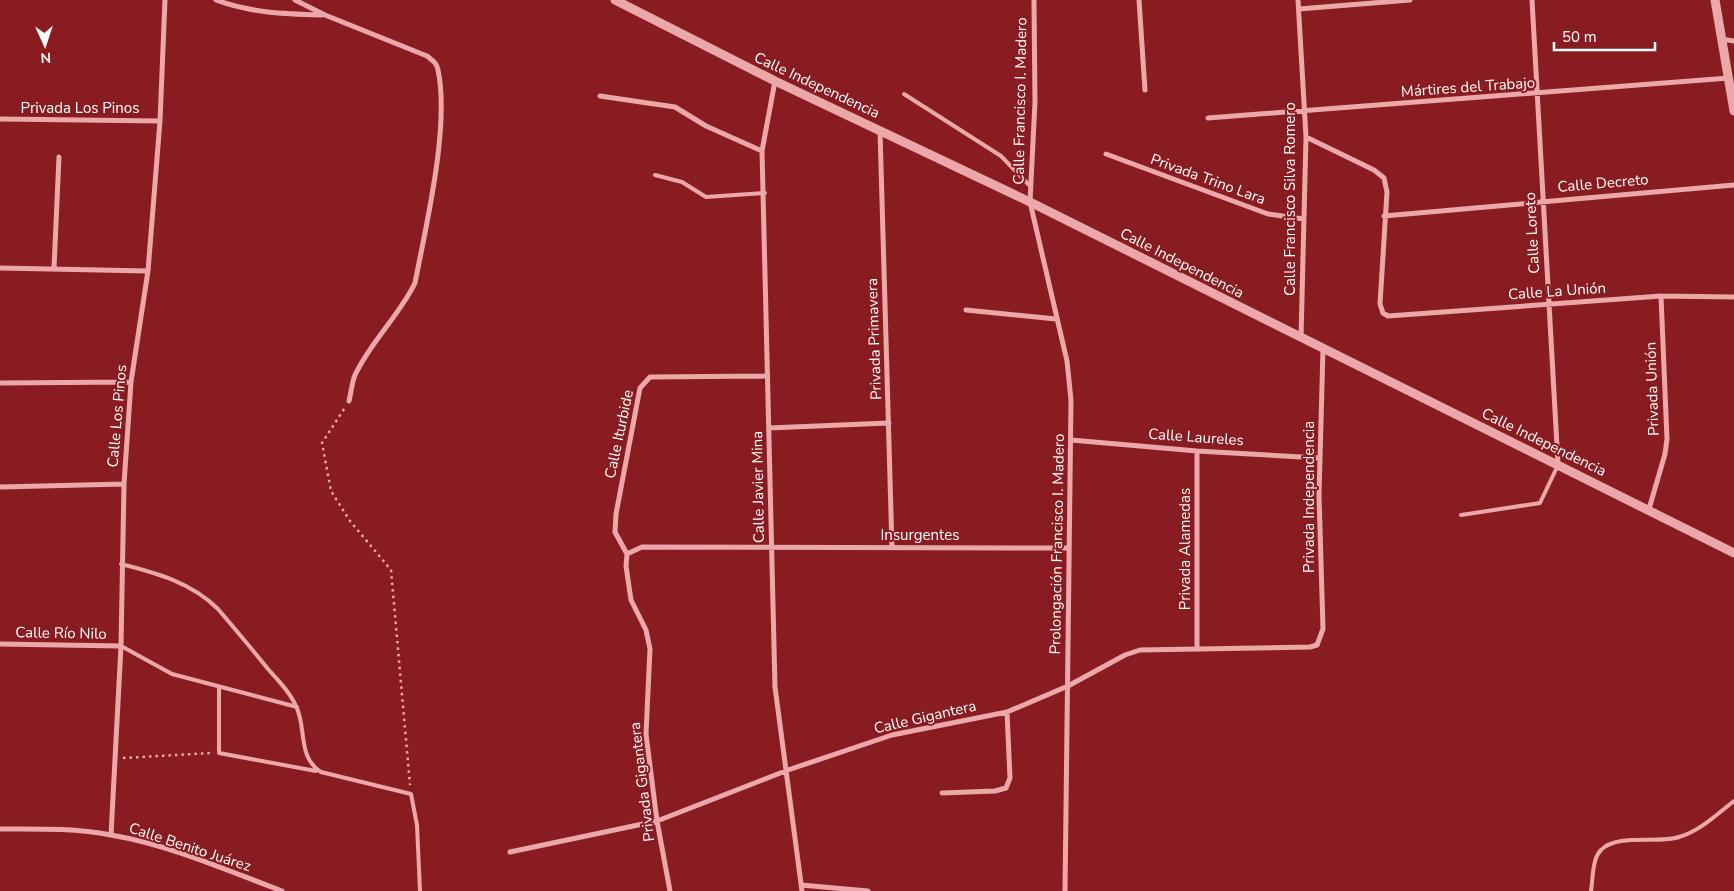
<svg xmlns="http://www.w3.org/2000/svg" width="1734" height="891" font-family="'Nunito Sans',sans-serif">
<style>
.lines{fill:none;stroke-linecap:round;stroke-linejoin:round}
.path{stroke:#eca7ab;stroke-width:2.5;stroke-dasharray:2.5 4;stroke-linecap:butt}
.service{stroke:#eca7ab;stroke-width:4}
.minor{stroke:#eca7ab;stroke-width:5}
.tertiary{stroke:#eca7ab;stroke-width:9}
.labels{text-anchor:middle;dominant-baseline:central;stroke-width:4;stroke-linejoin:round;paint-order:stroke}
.street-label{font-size:15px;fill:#fff;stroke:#891c21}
</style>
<rect width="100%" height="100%" fill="#891c21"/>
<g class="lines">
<!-- path -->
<path class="path" d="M344,409L322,443L331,491L350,521L391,570L410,785
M123,758L212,753"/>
<!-- service -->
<path class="service" d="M904,94L1001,156L1031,187
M655,175L682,182L706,197L765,193
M1461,515L1540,503L1558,465
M121,564C157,573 192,583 218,609C235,629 252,649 268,669C278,680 290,692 296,706C307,728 297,757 321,772L411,794L417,825L420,891
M121,646L172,674L297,707
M219,687V753L316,771
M1591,891C1593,879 1592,859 1601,850C1617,833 1658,844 1679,837C1700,831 1717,814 1734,801"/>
<!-- minor -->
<path class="minor" d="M216,0C251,13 284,14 322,15
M295,0L325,15L427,56C432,60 437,63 438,70C450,126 426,226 415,283C399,316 371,341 355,375C352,382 351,393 349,401
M1034,0L1035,102L1030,202L1067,361L1071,400L1065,891
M1139,0L1145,90
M1298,0L1306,137L1301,338
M1532,0L1558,464
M1299,9L1410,0
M1721,39L1734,41
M775,81L762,151L775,687L802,891
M600,96L675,107L706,126L762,151
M1208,118L1729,78
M0,119L160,121
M880,131L892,548
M1306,137L1374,170L1384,178L1387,192L1380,304L1383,313L1388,316L1661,296L1734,297
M1106,154L1268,214L1304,219
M1384,216L1734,185
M0,268L148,271
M54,268L59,157
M966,310L1056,319
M0,383L131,382
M769,428L889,423
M1071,440L1197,451L1319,458
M0,487L124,484
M1649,509L1665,454L1667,439L1661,296
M627,554L642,547L1069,548
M627,554L626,566L631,600L646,630L650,649L646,734L657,821L670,891
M627,554L615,532L616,514L640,388L650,377L768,376
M0,644L121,646
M1197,647V451
M942,793L995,791L1006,788L1010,778L1007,712
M0,829C37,829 74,828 111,835C170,845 226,870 282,891
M111,835L121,646L124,484L131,382L148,271L160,121L165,0
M510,852L657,821L788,770L892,735L1007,712L1068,686L1125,655L1140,650L1310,647L1317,645L1323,629L1319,495L1323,349
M801,885L868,891"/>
<!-- tertiary -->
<path class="tertiary" d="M615,0L775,81L1030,202L1734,553
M1715,0L1734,111"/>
</g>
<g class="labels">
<!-- street labels -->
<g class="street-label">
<text transform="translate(817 85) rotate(25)">Calle Independencia</text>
<text transform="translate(1468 87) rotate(-4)">Mártires del Trabajo</text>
<text transform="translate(1020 101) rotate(-89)">Calle Francisco I. Madero</text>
<text x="80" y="108">Privada Los Pinos</text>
<text transform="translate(1208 179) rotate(20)">Privada Trino Lara</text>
<text transform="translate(1603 183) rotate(-5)">Calle Decreto</text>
<text transform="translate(1290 199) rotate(-90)">Calle Francisco Silva Romero</text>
<text transform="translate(1532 233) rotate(-93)">Calle Loreto</text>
<text transform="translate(1182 263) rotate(27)">Calle Independencia</text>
<text transform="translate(1557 291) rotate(-4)">Calle La Unión</text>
<text transform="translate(874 339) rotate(-92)">Privada Primavera</text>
<text transform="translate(1652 389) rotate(-92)">Privada Unión</text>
<text transform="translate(117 416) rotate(-85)">Calle Los Pinos</text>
<text transform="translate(619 434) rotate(-78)">Calle Iturbide</text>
<text transform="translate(1196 437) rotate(4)">Calle Laureles</text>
<text transform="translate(1544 442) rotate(26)">Calle Independencia</text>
<text transform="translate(758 487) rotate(-91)">Calle Javier Mina</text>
<text transform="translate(1309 497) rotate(-90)">Privada Independencia</text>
<text x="920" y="535">Insurgentes</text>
<text transform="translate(1057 544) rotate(-89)">Prolongación Francisco I. Madero</text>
<text transform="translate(1185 549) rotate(-90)">Privada Alamedas</text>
<text transform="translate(61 633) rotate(1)">Calle Río Nilo</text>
<text transform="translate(925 717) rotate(-13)">Calle Gigantera</text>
<text transform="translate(642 782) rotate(-97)">Privada Gigantera</text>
<text transform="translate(190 847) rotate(18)">Calle Benito Juárez</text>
</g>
</g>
<!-- north arrow -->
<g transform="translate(45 45) rotate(177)" stroke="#891c21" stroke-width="4" paint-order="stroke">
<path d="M0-4L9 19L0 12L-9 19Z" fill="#ffffff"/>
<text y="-8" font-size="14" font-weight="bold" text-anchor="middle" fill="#ffffff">N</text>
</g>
<!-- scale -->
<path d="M1554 42v8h101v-8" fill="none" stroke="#ffffff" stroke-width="2.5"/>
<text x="1562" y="42" font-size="15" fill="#ffffff" stroke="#891c21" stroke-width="4" paint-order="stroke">50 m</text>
</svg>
